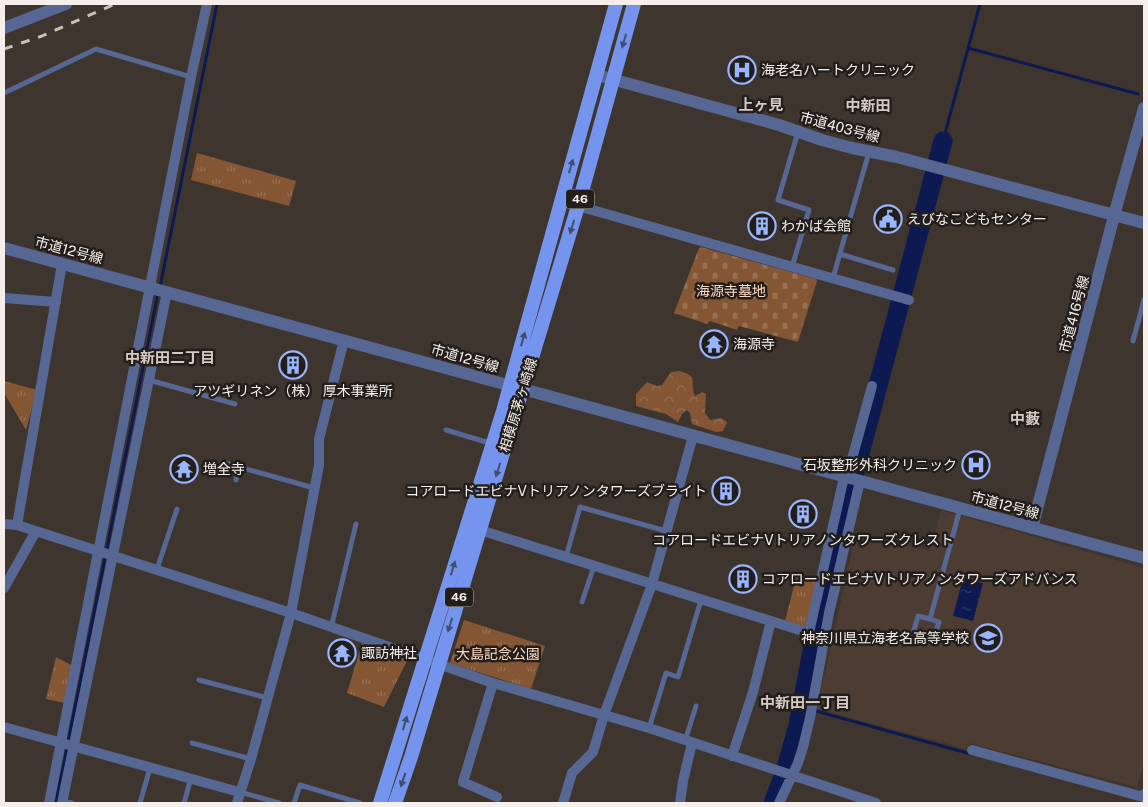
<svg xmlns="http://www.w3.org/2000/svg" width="1148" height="807" font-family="'Public Sans','Noto Sans JP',sans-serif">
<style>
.built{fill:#4c3c32}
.forest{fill:url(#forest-crowns)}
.cemetery{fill:url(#cemetery-stones)}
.park{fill:url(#park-tufts)}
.water{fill:url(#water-ripples)}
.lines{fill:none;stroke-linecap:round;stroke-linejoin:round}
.stream{stroke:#0d1a51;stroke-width:3}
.river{stroke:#0d1a51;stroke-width:19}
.service{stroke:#576793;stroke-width:5}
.minor{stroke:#576793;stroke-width:10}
.tertiary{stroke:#576793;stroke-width:12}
.primary{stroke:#7494ed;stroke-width:14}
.rail{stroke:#c7c0bb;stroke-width:3;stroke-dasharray:9 9;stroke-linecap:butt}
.oneway{fill:#434d6f}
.labels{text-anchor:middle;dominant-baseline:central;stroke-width:5;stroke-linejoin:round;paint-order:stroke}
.shield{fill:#221e1b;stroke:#b6b0ac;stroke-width:1}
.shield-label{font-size:12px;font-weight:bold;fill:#f5eeea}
.poi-label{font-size:14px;fill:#f5eeea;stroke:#221e1b;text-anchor:start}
.street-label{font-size:14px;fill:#f5eeea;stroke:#221e1b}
.park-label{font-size:14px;fill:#fdd8c0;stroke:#221e1b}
.neighbourhood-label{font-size:15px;font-weight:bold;fill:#d5c9c1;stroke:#221e1b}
</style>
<defs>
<pattern id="forest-crowns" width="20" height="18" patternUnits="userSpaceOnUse" patternTransform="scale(1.25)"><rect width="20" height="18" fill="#855634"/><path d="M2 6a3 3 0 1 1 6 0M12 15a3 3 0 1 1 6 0" fill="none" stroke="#976f52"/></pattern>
<pattern id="cemetery-stones" width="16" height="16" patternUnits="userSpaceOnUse" patternTransform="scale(1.25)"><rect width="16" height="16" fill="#855634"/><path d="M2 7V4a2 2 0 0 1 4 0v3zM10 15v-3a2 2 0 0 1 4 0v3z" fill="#976f52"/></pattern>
<pattern id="park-tufts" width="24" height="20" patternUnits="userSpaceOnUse" patternTransform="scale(1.25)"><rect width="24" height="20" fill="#855634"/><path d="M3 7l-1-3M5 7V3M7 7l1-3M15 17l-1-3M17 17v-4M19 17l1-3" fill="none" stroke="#976f52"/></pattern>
<pattern id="water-ripples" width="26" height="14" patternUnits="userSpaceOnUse" patternTransform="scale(1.25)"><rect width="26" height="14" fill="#0d1a51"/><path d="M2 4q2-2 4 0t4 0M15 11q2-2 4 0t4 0" fill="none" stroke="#313c6a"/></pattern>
</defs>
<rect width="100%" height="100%" fill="#3f352f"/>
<!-- built -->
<path class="built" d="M941,510L1144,568V763L1137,787L969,743L967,749L817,709L856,532L930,551Z"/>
<!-- forest -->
<path class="forest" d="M679,371C700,376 689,382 695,396L702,392L706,394L705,413L710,420L721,418L727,422L723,431L716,432L692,424L690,413L687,410L682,414L678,422L666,414L636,406V394L647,382L657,386L662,385L671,372Z"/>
<!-- cemetery -->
<path class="cemetery" d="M701,247L816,279L817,281L798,342L739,326L737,330L710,321L707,324L674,313L699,248Z"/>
<!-- park -->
<path class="park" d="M197,153L296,181L289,206L191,180Z
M4,381L37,390L26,430L4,393Z
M797,574L819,580L808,625L804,628L785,621Z
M464,620L545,646L531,689L450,663Z
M362,643L408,659L384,707L347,693Z
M56,657L73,666L65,703L46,699Z"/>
<!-- water -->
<path class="water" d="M963,578L983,583L973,621L953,616Z"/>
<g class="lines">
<!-- stream -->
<path class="stream" d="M968,48L1138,94
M943,141L980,4
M160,287L217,4
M816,711L967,753
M56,803L158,293"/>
<!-- river -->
<path class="river" d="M773,803L785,772L798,725L811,656L845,510L943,141"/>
<!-- service -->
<path class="service" d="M4,93L96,49L191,77
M840,254L893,270
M792,267L809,210L778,200L798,132
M833,278L869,152
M1133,341L1144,300
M149,380L235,404
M446,430L493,444
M225,463L239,467
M236,480L239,467L314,488
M566,557L580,507L666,531
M157,569L177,509
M582,602L594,566
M930,619L939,622L933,640L913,634L918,616L930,619L960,509
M331,628L356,524
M199,680L268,698
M649,728L666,673L678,677L701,600
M685,741L696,706
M192,743L251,759
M240,792L279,803
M62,801L72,803
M140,803L150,768
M184,803L191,778
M294,803L300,785L360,803"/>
<!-- minor -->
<path class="minor" d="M578,206L909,300
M4,298L56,302
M847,477L872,386
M4,524L17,525L291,613L493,683L649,728L876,803
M17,525L62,264
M480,530L809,633L844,477
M4,588L36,531
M493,683L463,782L497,797
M4,727L239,792
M972,750L1143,797L1144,794
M732,756L753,692L771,621
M49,803L191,77L207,4
M62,803L167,292
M237,803L251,759L291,613L319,465V439L344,340
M563,803L572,773L593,752L604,715L652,584L693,436
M680,803L683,781L692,743
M779,803L798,763L803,747L810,718L829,613L860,481"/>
<!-- tertiary -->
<path class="tertiary" d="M4,28L66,4
M597,75L779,125L822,140L852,148L897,157L1144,223
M4,248L1144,558
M1032,528L1118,201L1144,108"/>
<!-- primary -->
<path class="primary" d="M380,803L503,411L616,4
M395,803L411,757L578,206L634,4"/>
<!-- rail -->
<path class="rail" d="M4,49L42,36L115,4"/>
</g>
<!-- one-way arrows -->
<defs><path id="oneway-solid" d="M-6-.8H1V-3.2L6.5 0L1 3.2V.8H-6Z" transform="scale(1.25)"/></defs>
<g class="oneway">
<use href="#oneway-solid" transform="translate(624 41) rotate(106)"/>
<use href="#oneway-solid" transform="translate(571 166) rotate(-74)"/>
<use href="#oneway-solid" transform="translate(572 227) rotate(107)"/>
<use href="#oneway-solid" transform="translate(523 339) rotate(-74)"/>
<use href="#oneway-solid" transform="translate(498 470) rotate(107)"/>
<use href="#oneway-solid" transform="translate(453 568) rotate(-73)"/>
<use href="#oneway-solid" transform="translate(450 625) rotate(107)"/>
<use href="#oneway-solid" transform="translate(405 723) rotate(-73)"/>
<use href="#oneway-solid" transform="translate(403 780) rotate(109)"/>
</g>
<!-- icons -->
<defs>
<g id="hospital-ring" transform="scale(1.4375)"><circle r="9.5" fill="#221e1b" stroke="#99b5fd" stroke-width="1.5"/><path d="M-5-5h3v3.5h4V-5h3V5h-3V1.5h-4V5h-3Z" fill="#99b5fd"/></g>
<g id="civic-ring" transform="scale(1.4375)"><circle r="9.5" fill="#221e1b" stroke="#99b5fd" stroke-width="1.5"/><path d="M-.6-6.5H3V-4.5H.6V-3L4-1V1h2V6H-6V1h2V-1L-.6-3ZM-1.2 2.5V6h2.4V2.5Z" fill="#99b5fd"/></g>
<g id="building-ring" transform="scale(1.4375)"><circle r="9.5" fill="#221e1b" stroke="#99b5fd" stroke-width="1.5"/><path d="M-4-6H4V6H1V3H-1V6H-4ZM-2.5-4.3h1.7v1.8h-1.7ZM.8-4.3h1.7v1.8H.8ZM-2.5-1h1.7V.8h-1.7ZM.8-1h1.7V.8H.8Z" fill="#99b5fd"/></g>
<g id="temple-ring" transform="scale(1.4375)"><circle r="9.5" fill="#221e1b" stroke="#99b5fd" stroke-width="1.5"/><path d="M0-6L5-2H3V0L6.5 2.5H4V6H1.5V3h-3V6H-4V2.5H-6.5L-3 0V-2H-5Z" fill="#99b5fd"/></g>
<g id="school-ring" transform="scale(1.4375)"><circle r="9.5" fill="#221e1b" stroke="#99b5fd" stroke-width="1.5"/><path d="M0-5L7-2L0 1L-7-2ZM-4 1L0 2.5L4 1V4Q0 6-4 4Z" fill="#99b5fd"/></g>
</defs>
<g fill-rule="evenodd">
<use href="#hospital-ring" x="742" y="70"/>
<use href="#civic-ring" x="888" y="219"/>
<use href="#building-ring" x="762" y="226"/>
<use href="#temple-ring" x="714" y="344"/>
<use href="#building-ring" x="293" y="365"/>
<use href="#hospital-ring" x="976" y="465"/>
<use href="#temple-ring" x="184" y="469"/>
<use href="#building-ring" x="726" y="491"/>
<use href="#building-ring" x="803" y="514"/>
<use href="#building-ring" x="743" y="579"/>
<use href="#school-ring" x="988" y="638"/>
<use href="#temple-ring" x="342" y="653"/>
</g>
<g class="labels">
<!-- shield labels -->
<g class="shield">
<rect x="566" y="189.5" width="28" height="19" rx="4"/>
<rect x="445" y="587.5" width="28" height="19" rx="4"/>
</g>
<g class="shield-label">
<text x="580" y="199">46</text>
<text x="459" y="597">46</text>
</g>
<!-- poi labels -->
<g class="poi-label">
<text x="761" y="70">海老名ハートクリニック</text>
<text x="907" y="219">えびなこどもセンター</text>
<text x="781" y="226">わかば会館</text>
<text x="733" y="344">海源寺</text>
<text x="293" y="391" text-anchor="middle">アツギリネン（株） 厚木事業所</text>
<text x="957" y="465" text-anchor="end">石坂整形外科クリニック</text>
<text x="203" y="469">増全寺</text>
<text x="707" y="491" text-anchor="end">コアロードエビナVトリアノンタワーズブライト</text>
<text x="803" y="540" text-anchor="middle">コアロードエビナVトリアノンタワーズクレスト</text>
<text x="762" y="579">コアロードエビナVトリアノンタワーズアドバンス</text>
<text x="969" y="638" text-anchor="end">神奈川県立海老名高等学校</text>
<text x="361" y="653">諏訪神社</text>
</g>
<!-- street labels -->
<g class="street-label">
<text transform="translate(840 127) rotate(15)">市道403号線</text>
<text transform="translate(69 250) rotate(15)">市道12号線</text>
<text transform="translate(1074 314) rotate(-75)">市道416号線</text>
<text transform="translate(465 358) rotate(16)">市道12号線</text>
<text transform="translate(518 405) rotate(-73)">相模原茅ヶ崎線</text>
<text transform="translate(1005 505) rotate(15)">市道12号線</text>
</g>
<!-- park labels -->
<g class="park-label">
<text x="731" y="291">海源寺墓地</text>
<text x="498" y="654">大島記念公園</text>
</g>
<!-- neighbourhood labels -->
<g class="neighbourhood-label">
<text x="761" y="104">上ヶ見</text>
<text x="868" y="105">中新田</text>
<text x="170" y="357">中新田二丁目</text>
<text x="1025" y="418">中藪</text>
<text x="805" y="702">中新田一丁目</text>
</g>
</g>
<!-- border -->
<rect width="1148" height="807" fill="none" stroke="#f5eeea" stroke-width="10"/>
</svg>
